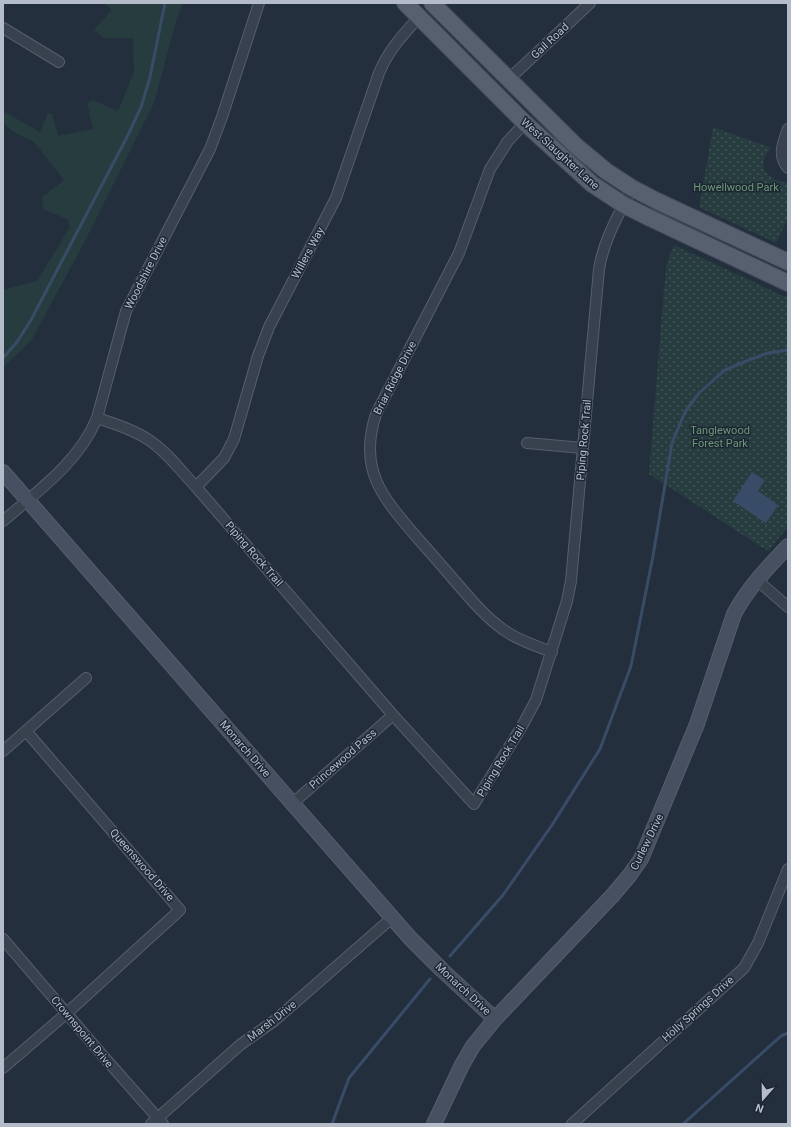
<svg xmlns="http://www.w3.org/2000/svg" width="791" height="1127" font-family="Roboto,sans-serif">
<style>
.grass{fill:#263c3f}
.park{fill:url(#park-dots)}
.water{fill:#394c67}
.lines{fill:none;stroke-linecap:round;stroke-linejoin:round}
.stream{stroke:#394c67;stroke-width:3}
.street-casing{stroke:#565f6c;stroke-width:12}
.secondary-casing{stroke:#565f6c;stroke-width:16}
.primary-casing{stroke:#414a57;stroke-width:18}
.street{stroke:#38414e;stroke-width:10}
.secondary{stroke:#465061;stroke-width:14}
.primary{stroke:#56606e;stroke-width:16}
.labels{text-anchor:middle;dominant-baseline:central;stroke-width:3;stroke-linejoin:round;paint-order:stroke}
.street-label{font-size:11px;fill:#b4bcc9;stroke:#1d2633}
.park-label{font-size:11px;fill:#6b9a76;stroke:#1d2633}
</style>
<defs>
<pattern id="park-dots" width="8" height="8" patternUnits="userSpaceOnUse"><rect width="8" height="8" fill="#263c3f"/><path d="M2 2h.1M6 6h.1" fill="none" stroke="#435659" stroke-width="1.8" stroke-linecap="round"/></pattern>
</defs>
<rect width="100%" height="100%" fill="#242f3e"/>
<!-- grass -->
<path class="grass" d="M104,3H183L176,21L154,103L85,241L31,341L3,367V290L37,281L70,227L67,219L43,209L42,197L64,180L34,142L12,131L3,122V111L40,132L48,113L52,114L58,136L93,129L87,103L93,100L118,111L134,72L133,38H104L94,30L112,10Z"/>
<!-- park -->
<path class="park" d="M713,127L772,148C754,164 767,181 788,183V218L776,243L699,207Z
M674,245L788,298V527L768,551L649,474L664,288L667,262Z"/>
<!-- water -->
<path class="water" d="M752,472L765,480L758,491L778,505L766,523L733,501Z"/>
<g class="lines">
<!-- stream -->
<path class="stream" d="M3,358L17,342L31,320L127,137L141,107L150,77L165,3
M450,956L503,895L552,825L600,749L631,666L653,556L672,443L685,412L699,393L725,370L749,360L768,353L788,350
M332,1124L349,1078L430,979
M683,1124L781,1036L788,1033"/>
<!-- street casing -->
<g class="street-casing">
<path id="street" d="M3,28L59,62
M509,79L590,3
M525,123L508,141L490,169L459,253L376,414C357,472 385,500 420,541C439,562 457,584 476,605C502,633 516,639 552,652
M788,129C783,142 777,156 788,168
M97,418C115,424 134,430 149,440C167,452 181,471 196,487L393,715L474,804L522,726L536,700L567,601L571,581L599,269C604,239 619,214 632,188
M527,443L583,448
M196,487L224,458L234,439L258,356L269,327L336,198L379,73C389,49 402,36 419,17
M3,521C38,491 79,462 97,418L126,311L210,149L222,117L259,3
M757,580L788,607
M3,751L86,678
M293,803L393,715
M3,939L104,1057L163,1124
M3,1068L67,1013L180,910L26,731
M151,1124L240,1045L274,1021L393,917
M572,1124L744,968L758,943L788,869"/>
</g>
<!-- secondary casing -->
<g class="secondary-casing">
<path id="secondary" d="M3,472L410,938L442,970L495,1019
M434,1124L462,1065L473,1046L495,1019L612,896L629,876L641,859L697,724L734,614C748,588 768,567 788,546"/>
</g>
<!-- primary casing -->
<g class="primary-casing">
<path id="primary" d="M405,3L525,123L592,184L624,205L648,217L788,283
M432,3L576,146L606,171L632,188L657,201L788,262"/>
</g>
<!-- street -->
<use href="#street" class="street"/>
<!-- secondary -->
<use href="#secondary" class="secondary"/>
<!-- primary -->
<use href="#primary" class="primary"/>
</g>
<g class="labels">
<!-- street labels -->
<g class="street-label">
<text transform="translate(550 41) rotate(-43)">Gail Road</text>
<text transform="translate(560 154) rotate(42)">West Slaughter Lane</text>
<text transform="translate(308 253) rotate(-62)">Willers Way</text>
<text transform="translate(146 273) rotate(-63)">Woodshire Drive</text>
<text transform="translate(395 378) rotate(-63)">Briar Ridge Drive</text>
<text transform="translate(584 440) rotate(-85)">Piping Rock Trail</text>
<text transform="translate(254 554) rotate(49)">Piping Rock Trail</text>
<text transform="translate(245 749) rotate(49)">Monarch Drive</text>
<text transform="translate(343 759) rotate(-41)">Princewood Pass</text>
<text transform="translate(501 761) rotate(-59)">Piping Rock Trail</text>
<text transform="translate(647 842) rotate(-64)">Curlew Drive</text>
<text transform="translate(142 865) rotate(49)">Queenswood Drive</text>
<text transform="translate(463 989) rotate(43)">Monarch Drive</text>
<text transform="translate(698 1009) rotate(-42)">Holly Springs Drive</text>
<text transform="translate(272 1021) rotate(-38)">Marsh Drive</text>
<text transform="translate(82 1032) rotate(50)">Crownspoint Drive</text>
</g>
<!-- park labels -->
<g class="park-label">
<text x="736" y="187">Howellwood Park</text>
<text x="720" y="430">Tanglewood<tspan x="720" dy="13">Forest Park</tspan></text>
</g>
</g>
<!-- border -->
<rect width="791" height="1127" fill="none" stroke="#b4bcc9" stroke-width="8"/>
<!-- north arrow -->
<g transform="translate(763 1099) rotate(200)" stroke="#1d2633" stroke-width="3" paint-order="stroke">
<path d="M0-3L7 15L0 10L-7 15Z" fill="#b4bcc9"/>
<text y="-6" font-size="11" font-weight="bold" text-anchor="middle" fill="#b4bcc9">N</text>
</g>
</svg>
